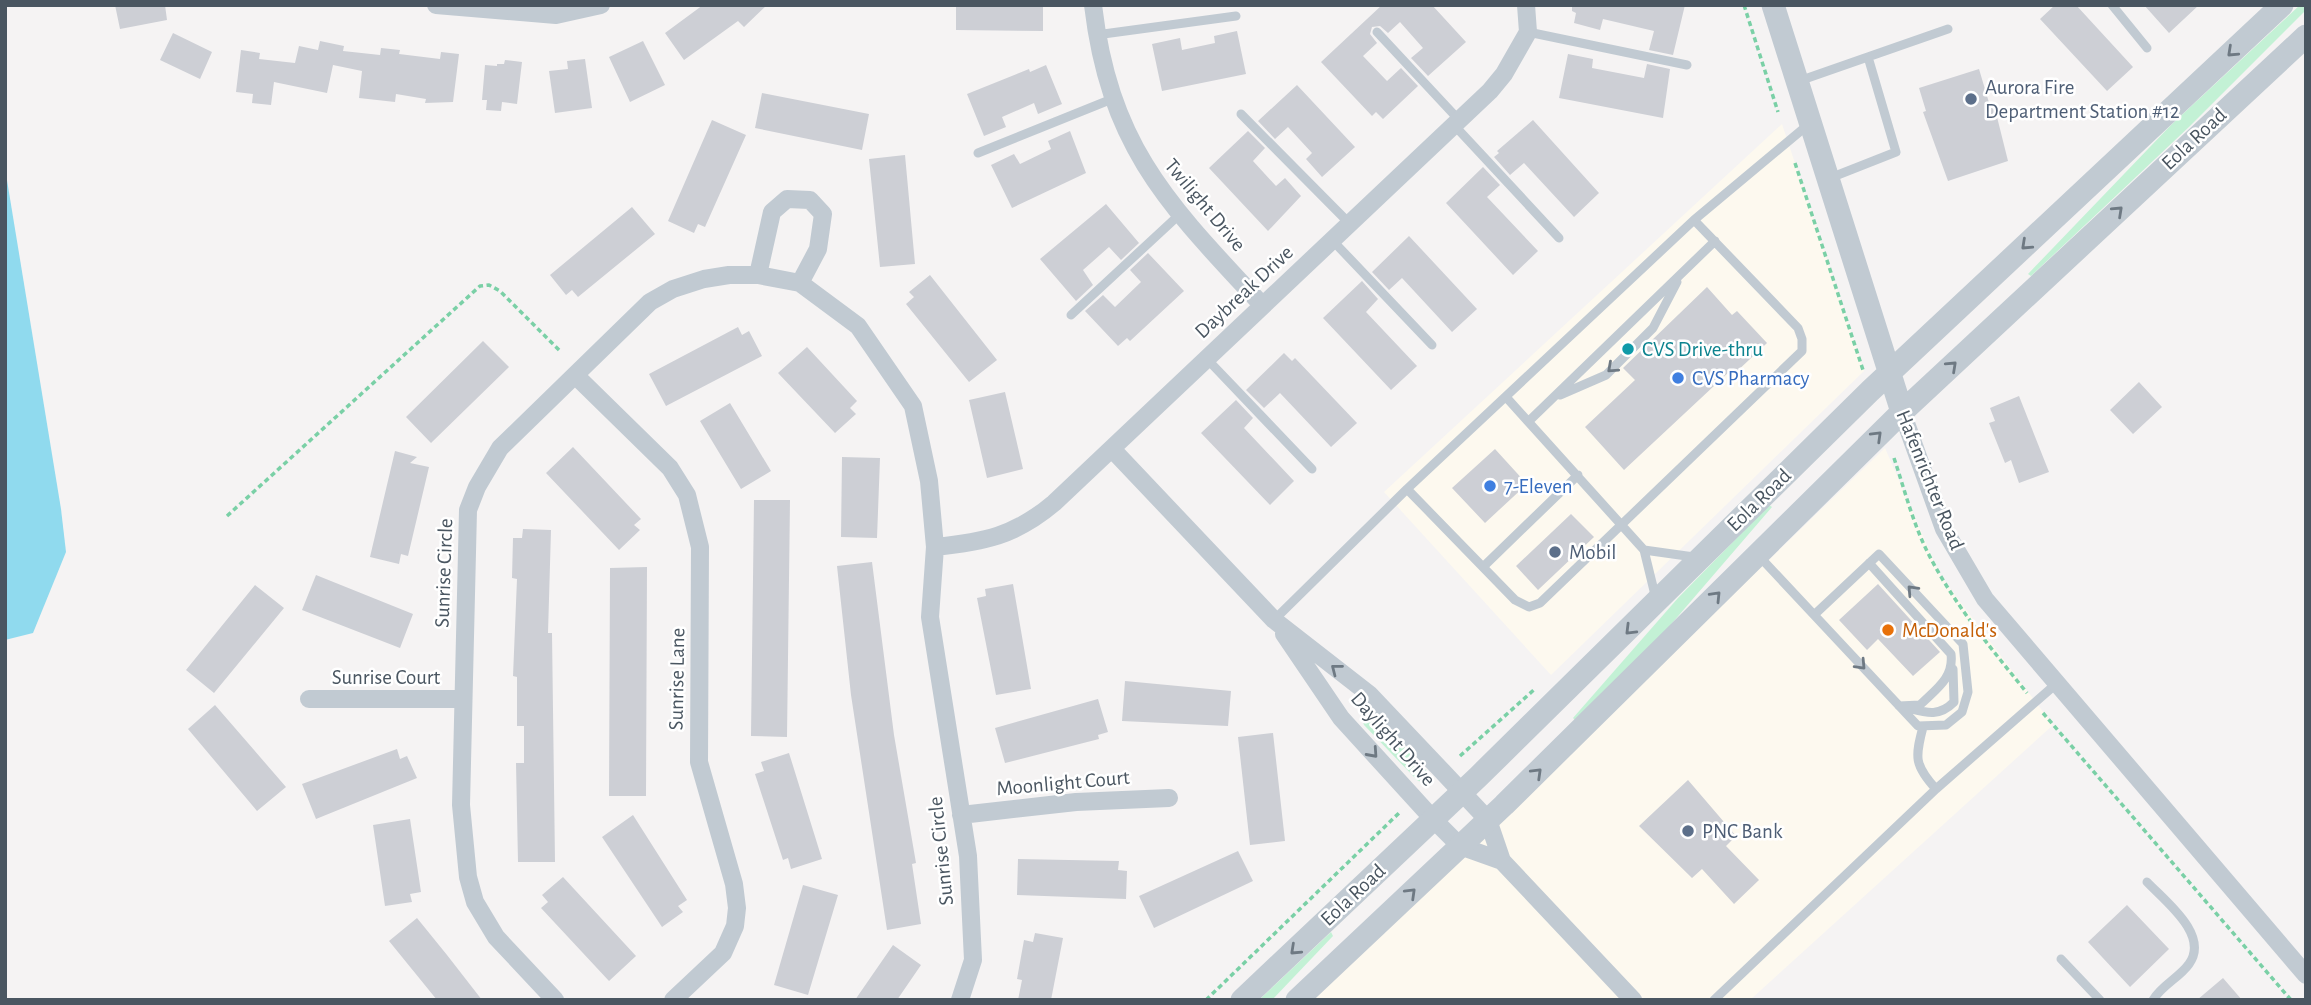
<svg xmlns="http://www.w3.org/2000/svg" width="2311" height="1005" font-family="'Alegreya Sans',sans-serif">
<style>
.commercial{fill:#fdf9ef}
.green{fill:#c3f1d5}
.water{fill:#90daee}
.building{fill:#cdcfd5}
.lines{fill:none;stroke-linecap:round;stroke-linejoin:round}
.path{stroke:#7ad0a6;stroke-width:3.5;stroke-dasharray:5 3.5;stroke-linecap:butt}
.service{stroke:#c1cad2;stroke-width:9}
.minor{stroke:#c1cad2;stroke-width:18}
.tertiary{stroke:#c1cad2;stroke-width:23}
.oneway{stroke:#6e7983}
.service-dot{fill:#5c6f8a;stroke:#fff;stroke-width:2.5}
.culture-dot{fill:#0f9aa8;stroke:#fff;stroke-width:2.5}
.shop-dot{fill:#3f7fe0;stroke:#fff;stroke-width:2.5}
.food-dot{fill:#e8710a;stroke:#fff;stroke-width:2.5}
.labels{text-anchor:middle;dominant-baseline:central;stroke-width:5;stroke-linejoin:round;paint-order:stroke}
.service-label{font-size:21px;fill:#4e5e75;stroke:#fff;text-anchor:start}
.street-label{font-size:21px;fill:#4a5661;stroke:#fff}
.culture-label{font-size:21px;fill:#0d838f;stroke:#fff;text-anchor:start}
.shop-label{font-size:21px;fill:#366cbe;stroke:#fff;text-anchor:start}
.food-label{font-size:21px;fill:#c56008;stroke:#fff;text-anchor:start}
</style>
<rect width="100%" height="100%" fill="#f5f3f3"/>
<!-- commercial -->
<path class="commercial" d="M1782,124L1864,371L1551,675L1384,492Z
M1885,448L1940,575L2053,725L1750,1000H1311Z"/>
<!-- green -->
<path class="green" d="M2300,5H2306V10L2190,126L2031,276L2028,274L2172,124Z
M1769,505L1772,507L1667,629L1575,720L1573,718L1678,598Z
M1365,714H1373L1427,771L1429,776L1425,782L1418,781L1364,725L1362,719Z
M1331,932L1333,936L1272,1000H1259Z"/>
<!-- water -->
<path class="water" d="M5,168L61,509L66,552L33,633L5,640Z"/>
<!-- building -->
<path class="building" d="M115,5H165L167,20L120,29Z
M703,5H767L744,27L738,21L684,60L665,33Z
M956,5H1043V31L956,30Z
M1382,5H1432L1466,42L1428,76L1411,58L1423,48L1400,22L1388,33L1380,26L1372,27L1370,34L1377,43L1363,56L1387,81L1401,68L1418,86L1383,119L1376,112L1372,116L1321,62Z
M1572,5H1685L1673,55L1649,50L1654,31L1603,19L1600,30L1574,23L1576,13L1572,11Z
M2055,5H2076L2133,67L2107,91L2040,19Z
M2144,5H2199L2169,33Z
M1237,31L1246,74L1162,91L1152,44L1180,38L1182,50L1215,43L1214,36Z
M173,33L212,52L200,79L160,60Z
M320,41L344,46L343,51L380,55L381,48L400,50L399,54L440,59L441,52L459,54L453,102L425,103L426,99L396,94L395,102L359,98L362,71L333,65L327,93L274,82L271,105L252,103L253,94L236,92L241,50L260,53L259,59L295,63L299,46L318,50Z
M643,41L665,85L630,102L609,57Z
M1568,54L1593,59L1592,68L1644,78L1647,64L1670,69L1663,118L1559,98Z
M585,59L592,108L555,113L549,71L568,69L567,61Z
M505,60L522,62L517,104L502,102L501,111L486,110L487,100H482L485,65L497,66V64H504Z
M1046,65L1062,104L1038,114L1034,103L1002,117L1006,127L984,136L967,94L1029,69L1030,72Z
M1979,69L1990,106L1994,105L2008,161L1948,181L1923,112L1926,111L1919,88Z
M1297,85L1355,147L1322,177L1306,159L1312,153L1288,127L1275,139L1258,121Z
M762,93L869,114L862,150L755,128Z
M712,120L746,135L705,227L698,224L694,233L668,221Z
M1533,120L1599,193L1574,217L1524,163L1510,175L1494,157L1499,153L1497,151Z
M1070,131L1086,173L1012,208L991,165L1014,154L1020,164L1051,149L1048,141Z
M1248,131L1265,148L1253,161L1276,186L1285,178L1301,196L1268,231L1209,168Z
M905,155L915,264L880,267L869,159Z
M1483,167L1500,185L1487,197L1538,251L1513,275L1446,203Z
M1106,204L1139,243L1121,260L1109,247L1083,270L1093,285L1076,301L1040,259Z
M632,207L655,234L578,297L572,290L566,295L550,275Z
M1409,236L1477,309L1452,332L1402,278L1389,290L1372,272Z
M1148,253L1184,291L1130,341L1127,338L1118,346L1085,311L1103,295L1115,307L1141,282L1130,270Z
M930,275L997,360L969,382L906,304L914,297L909,292Z
M1362,281L1378,299L1366,312L1417,366L1391,390L1323,318Z
M1707,287L1732,315L1737,311L1767,343L1733,375L1730,371L1624,470L1585,427L1635,380L1623,368Z
M738,327L742,335L749,331L762,356L666,406L649,374Z
M483,341L509,367L431,443L406,417Z
M807,347L857,401L850,408L856,414L835,433L778,373Z
M1284,353L1292,361L1295,358L1357,423L1331,447L1280,393L1264,408L1246,390Z
M2139,382L2162,407L2133,434L2110,410Z
M1005,392L1023,469L987,478L969,400Z
M2019,396L2049,472L2019,483L2011,460L2005,463L1989,423L1995,421L1990,408Z
M1236,400L1253,418L1244,428L1294,481L1270,505L1201,433Z
M730,403L771,471L741,489L700,421Z
M573,447L641,519L634,525L640,530L619,550L546,473Z
M1495,449L1527,484L1485,523L1452,488Z
M395,451L417,457L410,463L429,467L408,556L401,554L399,564L370,557Z
M842,457L880,458L877,538L841,537Z
M754,500H790L787,737L751,736Z
M1571,514L1594,537L1538,590L1516,566Z
M523,529L551,530L548,633H552L555,862H518L516,763H524V726H517V677L513,676L517,579L512,578L513,538H522Z
M872,562L894,735L916,863L912,864L921,924L887,930L851,695L837,566Z
M647,567L646,796H609L610,568Z
M316,575L413,614L400,648L302,610Z
M1013,584L1031,689L996,695L977,598L986,596L985,589Z
M1878,584L1940,652L1913,676L1878,639L1867,650L1839,620Z
M255,585L284,608L214,693L186,670Z
M1125,681L1231,691L1228,726L1122,721Z
M1098,699L1108,732L1098,735L1099,739L1005,763L995,728Z
M215,705L286,787L257,811L188,729Z
M1273,733L1285,841L1250,845L1238,737Z
M397,749L400,759L407,756L417,778L316,819L302,784Z
M789,753L822,859L791,869L788,858L783,860L755,774L764,771L761,762Z
M1688,780L1736,836L1726,846L1759,880L1734,904L1702,869L1692,878L1639,826Z
M633,815L687,900L678,906L683,912L662,927L602,837Z
M410,819L421,892L410,894L412,902L385,906L373,825Z
M1238,851L1253,881L1154,928L1139,896Z
M1018,859L1119,861L1118,870L1127,871L1126,899L1017,895Z
M563,877L636,956L609,981L541,908L548,902L542,895Z
M803,885L838,895L808,995L774,985Z
M2127,905L2169,949L2130,987L2088,942Z
M417,918L447,955L482,1000H437L389,941Z
M1035,933L1063,938L1051,1000H1018L1022,980L1017,979L1024,940L1033,942Z
M893,945L921,965L897,1000H855Z
M2223,978L2242,1000H2197Z"/>
<g class="lines">
<!-- path -->
<path class="path" d="M1744,5L1778,112
M1795,163L1863,370
M1894,458C1904,488 1912,520 1926,549C1952,602 1990,647 2027,693
M227,516L480,286L489,285L500,291L561,352
M2043,713L2291,1000
M1460,756L1536,688
M1206,1000L1400,812"/>
<!-- service -->
<path class="service" d="M2112,5L2147,48
M1377,32L1459,120
M1528,32L1687,65
M1096,35L1236,16
M1799,81L1948,29
M1241,114L1350,224
M1454,125L1559,238
M978,153L1112,99
M1830,178L1896,152L1868,57
M1333,241L1432,345
M1071,315L1179,215
M1206,358L1312,469
M1560,395L1606,375L1653,328L1677,282
M1506,397L1644,550L1656,599
M1529,421L1715,241
M1407,489L1515,600L1529,607L1540,603L1802,351V339L1798,328L1694,220
M1644,550L1694,557
M1758,555L1918,726L1946,725L1962,712L1968,692L1963,644L1879,554L1814,615
M1869,563L1951,654C1954,678 1936,689 1920,705L1899,706
M1483,567L1578,475
M1274,620L1407,489L1694,220L1809,124
M1908,708C1927,713 1939,717 1954,702L1953,669
M1923,727C1915,757 1914,765 1936,789
M2147,882C2165,901 2210,935 2189,964C2179,978 2162,985 2153,1000
M2061,959L2100,1000
M1714,1000L1936,789L2056,684"/>
<!-- minor -->
<path class="minor" d="M436,5L556,15L601,5
M1093,5C1110,148 1169,205 1262,305
M758,275L772,212L787,199L810,200L823,214L818,249L800,283
M575,375L670,468L687,495L700,547L699,762L734,884L737,908L735,926L723,953L673,1000
M1902,412L1944,529L1985,599L2306,975
M1112,449L1274,620L1369,694L1443,772L1488,820L1502,861L1633,1000
M935,547C984,542 1015,536 1054,503L1490,91L1504,74L1528,32L1526,5
M1284,634L1341,718L1433,819L1460,846L1502,861
M309,699H462
M961,815L1076,802L1169,798
M555,1000L496,937L475,902L468,877L461,805L468,510L477,487L500,448L650,302L673,289L704,279L729,275H758L800,283L858,326L913,406L929,481L935,547L930,617L968,856L973,960L960,1000"/>
<!-- tertiary -->
<path class="tertiary" d="M1773,5L1902,412
M1242,1000L1478,777L1870,391L2282,5
M1297,1000L1504,805L1902,412L2306,36"/>
</g>
<!-- one-way arrows -->
<defs><path id="oneway-chevron" d="M-2-3.5L2.5 0L-2 3.5" fill="none" stroke-width="1.6" stroke-linecap="round" stroke-linejoin="round" transform="scale(1.75)"/></defs>
<g class="oneway">
<use href="#oneway-chevron" transform="translate(2232 52) rotate(137)"/>
<use href="#oneway-chevron" transform="translate(2118 211) rotate(-43)"/>
<use href="#oneway-chevron" transform="translate(2026 245) rotate(137)"/>
<use href="#oneway-chevron" transform="translate(1952 366) rotate(-43)"/>
<use href="#oneway-chevron" transform="translate(1612 368) rotate(138)"/>
<use href="#oneway-chevron" transform="translate(1877 436) rotate(-44)"/>
<use href="#oneway-chevron" transform="translate(1912 590) rotate(-133)"/>
<use href="#oneway-chevron" transform="translate(1716 596) rotate(-46)"/>
<use href="#oneway-chevron" transform="translate(1630 630) rotate(135)"/>
<use href="#oneway-chevron" transform="translate(1861 665) rotate(47)"/>
<use href="#oneway-chevron" transform="translate(1336 669) rotate(-142)"/>
<use href="#oneway-chevron" transform="translate(1373 753) rotate(48)"/>
<use href="#oneway-chevron" transform="translate(1537 773) rotate(-44)"/>
<use href="#oneway-chevron" transform="translate(1411 893) rotate(-44)"/>
<use href="#oneway-chevron" transform="translate(1295 950) rotate(137)"/>
</g>
<!-- markers -->
<g class="service-dot">
<circle cx="1971" cy="99" r="7"/>
<circle cx="1555" cy="552" r="7"/>
<circle cx="1688" cy="831" r="7"/>
</g>
<circle class="culture-dot" cx="1628" cy="349" r="7"/>
<g class="shop-dot">
<circle cx="1678" cy="378" r="7"/>
<circle cx="1490" cy="486" r="7"/>
</g>
<circle class="food-dot" cx="1888" cy="630" r="7"/>
<g class="labels">
<!-- service labels -->
<g class="service-label">
<text x="1985" y="87">Aurora Fire<tspan x="1985" dy="24">Department Station #12</tspan></text>
<text x="1569" y="552">Mobil</text>
<text x="1702" y="831">PNC Bank</text>
</g>
<!-- street labels -->
<g class="street-label">
<text transform="translate(2194 139) rotate(-43)">Eola Road</text>
<text transform="translate(1205 205) rotate(50)">Twilight Drive</text>
<text transform="translate(1244 292) rotate(-43)">Daybreak Drive</text>
<text transform="translate(1930 480) rotate(68)">Hafenrichter Road</text>
<text transform="translate(1759 500) rotate(-44)">Eola Road</text>
<text transform="translate(444 573) rotate(-88)">Sunrise Circle</text>
<text x="386" y="677">Sunrise Court</text>
<text transform="translate(677 679) rotate(-89)">Sunrise Lane</text>
<text transform="translate(1393 739) rotate(49)">Daylight Drive</text>
<text transform="translate(1063 783) rotate(-5)">Moonlight Court</text>
<text transform="translate(941 851) rotate(-96)">Sunrise Circle</text>
<text transform="translate(1353 895) rotate(-43)">Eola Road</text>
</g>
<!-- culture labels -->
<g class="culture-label">
<text x="1642" y="349">CVS Drive-thru</text>
</g>
<!-- shop labels -->
<g class="shop-label">
<text x="1692" y="378">CVS Pharmacy</text>
<text x="1504" y="486">7-Eleven</text>
</g>
<!-- food labels -->
<g class="food-label">
<text x="1902" y="630">McDonald's</text>
</g>
</g>
<!-- border -->
<rect width="2311" height="1005" fill="none" stroke="#4a5661" stroke-width="14"/>
</svg>
